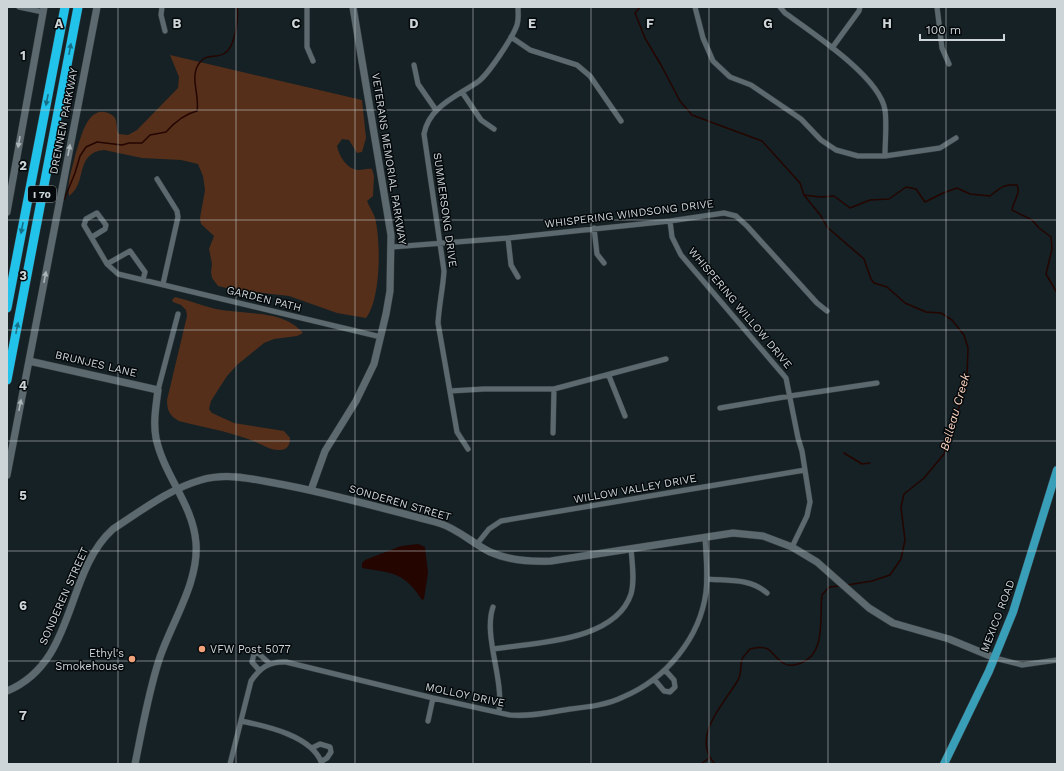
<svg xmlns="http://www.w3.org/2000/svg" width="1064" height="771" font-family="'Work Sans',sans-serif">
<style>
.green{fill:#552f1a}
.water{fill:#240500}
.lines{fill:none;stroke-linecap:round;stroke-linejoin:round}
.stream{stroke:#240500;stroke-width:1.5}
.street-casing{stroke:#333b3e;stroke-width:6}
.secondary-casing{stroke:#333b3e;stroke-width:8}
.primary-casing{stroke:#333b3e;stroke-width:9}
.highway-casing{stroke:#333b3e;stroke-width:10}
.street{stroke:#5c6a6f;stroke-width:5}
.secondary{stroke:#5c6a6f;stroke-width:7}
.primary{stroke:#399fb9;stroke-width:8}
.highway{stroke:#22c3eb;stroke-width:9}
.oneway{fill:#156f86}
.oneway2{fill:#abb5b8}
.grid{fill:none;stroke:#cdd5d8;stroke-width:1;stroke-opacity:0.55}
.poi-dot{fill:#f0a27a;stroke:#05090b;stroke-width:1.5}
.labels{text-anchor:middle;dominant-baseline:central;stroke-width:3;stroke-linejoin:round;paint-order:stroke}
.shield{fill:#05090b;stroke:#91989a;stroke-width:1}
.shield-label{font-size:10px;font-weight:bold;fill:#cdd5d8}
.street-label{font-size:11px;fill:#cdd5d8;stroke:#05090b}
.poi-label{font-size:11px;fill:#cdd5d8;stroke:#05090b;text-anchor:start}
.water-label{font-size:12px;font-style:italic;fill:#fad2be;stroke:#05090b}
.grid-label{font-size:13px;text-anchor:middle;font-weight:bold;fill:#cdd5d8;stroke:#05090b;stroke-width:3;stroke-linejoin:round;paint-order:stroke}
</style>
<rect width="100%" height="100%" fill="#152125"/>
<!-- green -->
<path class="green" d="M170,55L362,100L366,138L362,152L357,153L349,140L342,139L337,146C339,156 347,169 358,170C363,170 367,168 372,169L374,176L373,196L367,201C369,206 373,212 375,218C381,241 381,299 366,318L337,313L289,296L235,290L218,286L212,278L211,272L212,264L209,249L214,236L201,224L200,218L205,190L203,176L198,164L181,160L142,158L104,150C74,153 88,183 69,196C67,181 72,170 75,156C80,142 87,100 112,115C119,119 115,129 119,134L128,135L137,130L178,88L179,77Z
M175,297C189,300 202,306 216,309C245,315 283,309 303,333L297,336L274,339L264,343L237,365L227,376L211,401L209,409L212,413L234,423L284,431L290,438C290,444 288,450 280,450C270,451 258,442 248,439C226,431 202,427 179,421C170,416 167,411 167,400L187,316L186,310L181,305L173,302L172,300Z"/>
<!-- water -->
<path class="water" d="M418,544L425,547L428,573L424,599L422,600C404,572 393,573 362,568V563L365,560L401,546Z"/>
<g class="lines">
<!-- stream -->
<path class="stream" d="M640,7L635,13L645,38L661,65L680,101L692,115L762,141L800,183L804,195L821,216L827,227L864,259L871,279L874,283L887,287L905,303L926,312L941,313L952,320L964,335L968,348L967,375L961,401L944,454L924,478L904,494L901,507L905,540L901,559L890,575L872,581L847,585
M804,195L820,197L834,196L850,208L870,200L889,199L906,187L916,189L925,202L943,193L957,188L970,194L990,196C999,189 1004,183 1017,185C1021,193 1013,202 1012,210L1032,220L1039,228L1051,237L1052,249L1046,274L1057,293
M64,200L75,173L80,156L86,147L97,142L122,145L129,143H142L150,135L166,132C174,123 184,114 197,111C200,96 190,79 198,65C207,51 215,60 225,53C235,47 239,18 237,7
M844,453L862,464L870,463
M701,764L709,758
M715,764C690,737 724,704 738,680C742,673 740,665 742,659C744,655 748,652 750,649C774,644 768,653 783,663C789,667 795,665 801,663C827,653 819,616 822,595L829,587L839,586"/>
<!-- street casing -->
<g class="street-casing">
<path id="street" d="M19,7L43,12
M162,7L161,15L165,31
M307,7V47L313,61
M695,7L703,38L713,61L730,77L751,85L801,119L821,140L836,150L858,156H885L940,148L956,138
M780,7L785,13C811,32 880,77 885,110C887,124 885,141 885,156
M937,7L942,48L949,64
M511,37L530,50L577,65L590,76L621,121
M832,48L859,11L860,7
M414,65L418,84L436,110
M462,92L481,120L494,129
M157,179L177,211L178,217L163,284
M670,221L672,237L681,255L786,378L798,438L802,451L810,502L807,516L792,547
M594,228L597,254L604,263
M92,237L105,229L106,225L97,213L86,219L84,225L107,264
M508,238L511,265L518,277
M392,247L508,238L670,221L724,213L736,216L747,226L817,303L827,311
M143,280L145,272L130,251L107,264L118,274L143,280L381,337
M609,376L625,416
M158,390L178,314
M450,391L484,389H554L666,359
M720,408L790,396L877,383
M553,433L554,389
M468,449L457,432L438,323C439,305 443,288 444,271L424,134C429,106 458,96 479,81C489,73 513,37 517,25C519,19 518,13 518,7
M477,544L489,529L501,521L805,470
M707,579C728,581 750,578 767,593
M493,607C483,636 504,678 499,712
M494,649C535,642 615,642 631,594C635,580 632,563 631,548
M995,658L1022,665L1057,660
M259,670L252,662L254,654L258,653L269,663
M654,679L664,691L670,692L675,687L674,680L665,670
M241,721C266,726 313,736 322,764
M428,721L433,698
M312,748L320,744L330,747L331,752L327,758L322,761
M230,764L251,681C260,668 269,661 286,662L433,698L510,715C530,717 550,712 570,709C588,707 607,705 623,697C666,679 700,638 706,592C708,574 706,555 705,537"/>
</g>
<!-- secondary casing -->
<g class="secondary-casing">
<path id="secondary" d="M7,212L44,7
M29,361L158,390C156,406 153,422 156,438C164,476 193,504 196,543C199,583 171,623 159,660C148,694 142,730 135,764
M7,475L97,7
M311,490L325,451L356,401L374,364L386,314L390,291L391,235L353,7
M7,691C77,662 64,573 113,529C141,511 169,489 201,480C229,472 257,480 285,485C337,495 388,510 439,523C458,529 472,543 490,552C510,561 530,562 551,561L733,533L763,536L792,547L817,562L869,608L893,623L949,639L995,658"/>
</g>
<!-- primary casing -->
<g class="primary-casing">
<path id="primary" d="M944,764L989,671L1013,612L1057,470"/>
</g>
<!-- highway casing -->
<g class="highway-casing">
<path id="highway" d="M7,308L65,7
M7,380L78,7"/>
</g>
<!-- street -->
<use href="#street" class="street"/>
<!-- secondary -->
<use href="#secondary" class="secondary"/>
<!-- primary -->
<use href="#primary" class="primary"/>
<!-- highway -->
<use href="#highway" class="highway"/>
</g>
<!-- one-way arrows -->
<defs><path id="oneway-solid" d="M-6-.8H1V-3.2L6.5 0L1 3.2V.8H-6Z"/></defs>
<g class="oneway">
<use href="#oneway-solid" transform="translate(70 49) rotate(-79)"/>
<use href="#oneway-solid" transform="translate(47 100) rotate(101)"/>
<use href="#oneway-solid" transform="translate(22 228) rotate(101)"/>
<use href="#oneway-solid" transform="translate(17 328) rotate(-79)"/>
</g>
<g class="oneway2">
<use href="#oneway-solid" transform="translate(19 142) rotate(100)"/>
<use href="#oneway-solid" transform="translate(69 150) rotate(-79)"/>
<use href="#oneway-solid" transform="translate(45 277) rotate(-79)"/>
<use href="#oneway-solid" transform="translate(20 405) rotate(-79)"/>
</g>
<!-- grid -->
<path class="grid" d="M118,7V764M236,7V764M355,7V764M473,7V764M591,7V764M709,7V764M828,7V764M946,7V764M7,110H1057M7,220H1057M7,330H1057M7,441H1057M7,551H1057M7,661H1057"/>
<!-- markers -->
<g class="poi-dot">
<circle cx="202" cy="649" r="4"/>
<circle cx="132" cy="659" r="4"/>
</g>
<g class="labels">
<!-- shield labels -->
<rect class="shield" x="28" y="186" width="28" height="16" rx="3"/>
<g class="shield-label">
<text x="42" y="194">I 70</text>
</g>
<!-- street labels -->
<g class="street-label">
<text transform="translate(64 121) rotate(-79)">DRENNEN PARKWAY</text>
<text transform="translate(389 159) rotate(81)">VETERANS MEMORIAL PARKWAY</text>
<text transform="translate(445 210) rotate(82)">SUMMERSONG DRIVE</text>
<text transform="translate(629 214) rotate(-7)">WHISPERING WINDSONG DRIVE</text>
<text transform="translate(264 299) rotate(14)">GARDEN PATH</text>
<text transform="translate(740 308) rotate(50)">WHISPERING WILLOW DRIVE</text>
<text transform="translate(96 364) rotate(13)">BRUNJES LANE</text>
<text transform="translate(635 489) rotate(-10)">WILLOW VALLEY DRIVE</text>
<text transform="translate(400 503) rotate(16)">SONDEREN STREET</text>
<text transform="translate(64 596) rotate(-66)">SONDEREN STREET</text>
<text transform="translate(998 616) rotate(-69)">MEXICO ROAD</text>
<text transform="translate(465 695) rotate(12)">MOLLOY DRIVE</text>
</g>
<!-- poi labels -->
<g class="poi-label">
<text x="210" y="649">VFW Post 5077</text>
<text x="124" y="653" text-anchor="end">Ethyl's<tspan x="124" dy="13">Smokehouse</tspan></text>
</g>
<!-- water labels -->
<g class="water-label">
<text transform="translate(955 412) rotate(-74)">Belleau Creek</text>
</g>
</g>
<g class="grid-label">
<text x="59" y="28">A</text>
<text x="177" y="28">B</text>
<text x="296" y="28">C</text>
<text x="414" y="28">D</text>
<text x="532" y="28">E</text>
<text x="650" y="28">F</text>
<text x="768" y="28">G</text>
<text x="887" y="28">H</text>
<text x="23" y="60">1</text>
<text x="23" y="170">2</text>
<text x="23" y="280">3</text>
<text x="23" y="390">4</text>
<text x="23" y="500">5</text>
<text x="23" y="610">6</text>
<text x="23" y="720">7</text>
</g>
<!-- border -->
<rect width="1064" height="771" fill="none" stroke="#cdd5d8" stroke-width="16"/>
<!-- scale -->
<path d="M920 34v6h84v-6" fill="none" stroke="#cdd5d8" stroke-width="2"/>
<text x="926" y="34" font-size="12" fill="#cdd5d8" stroke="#05090b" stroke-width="3" paint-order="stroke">100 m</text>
</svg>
